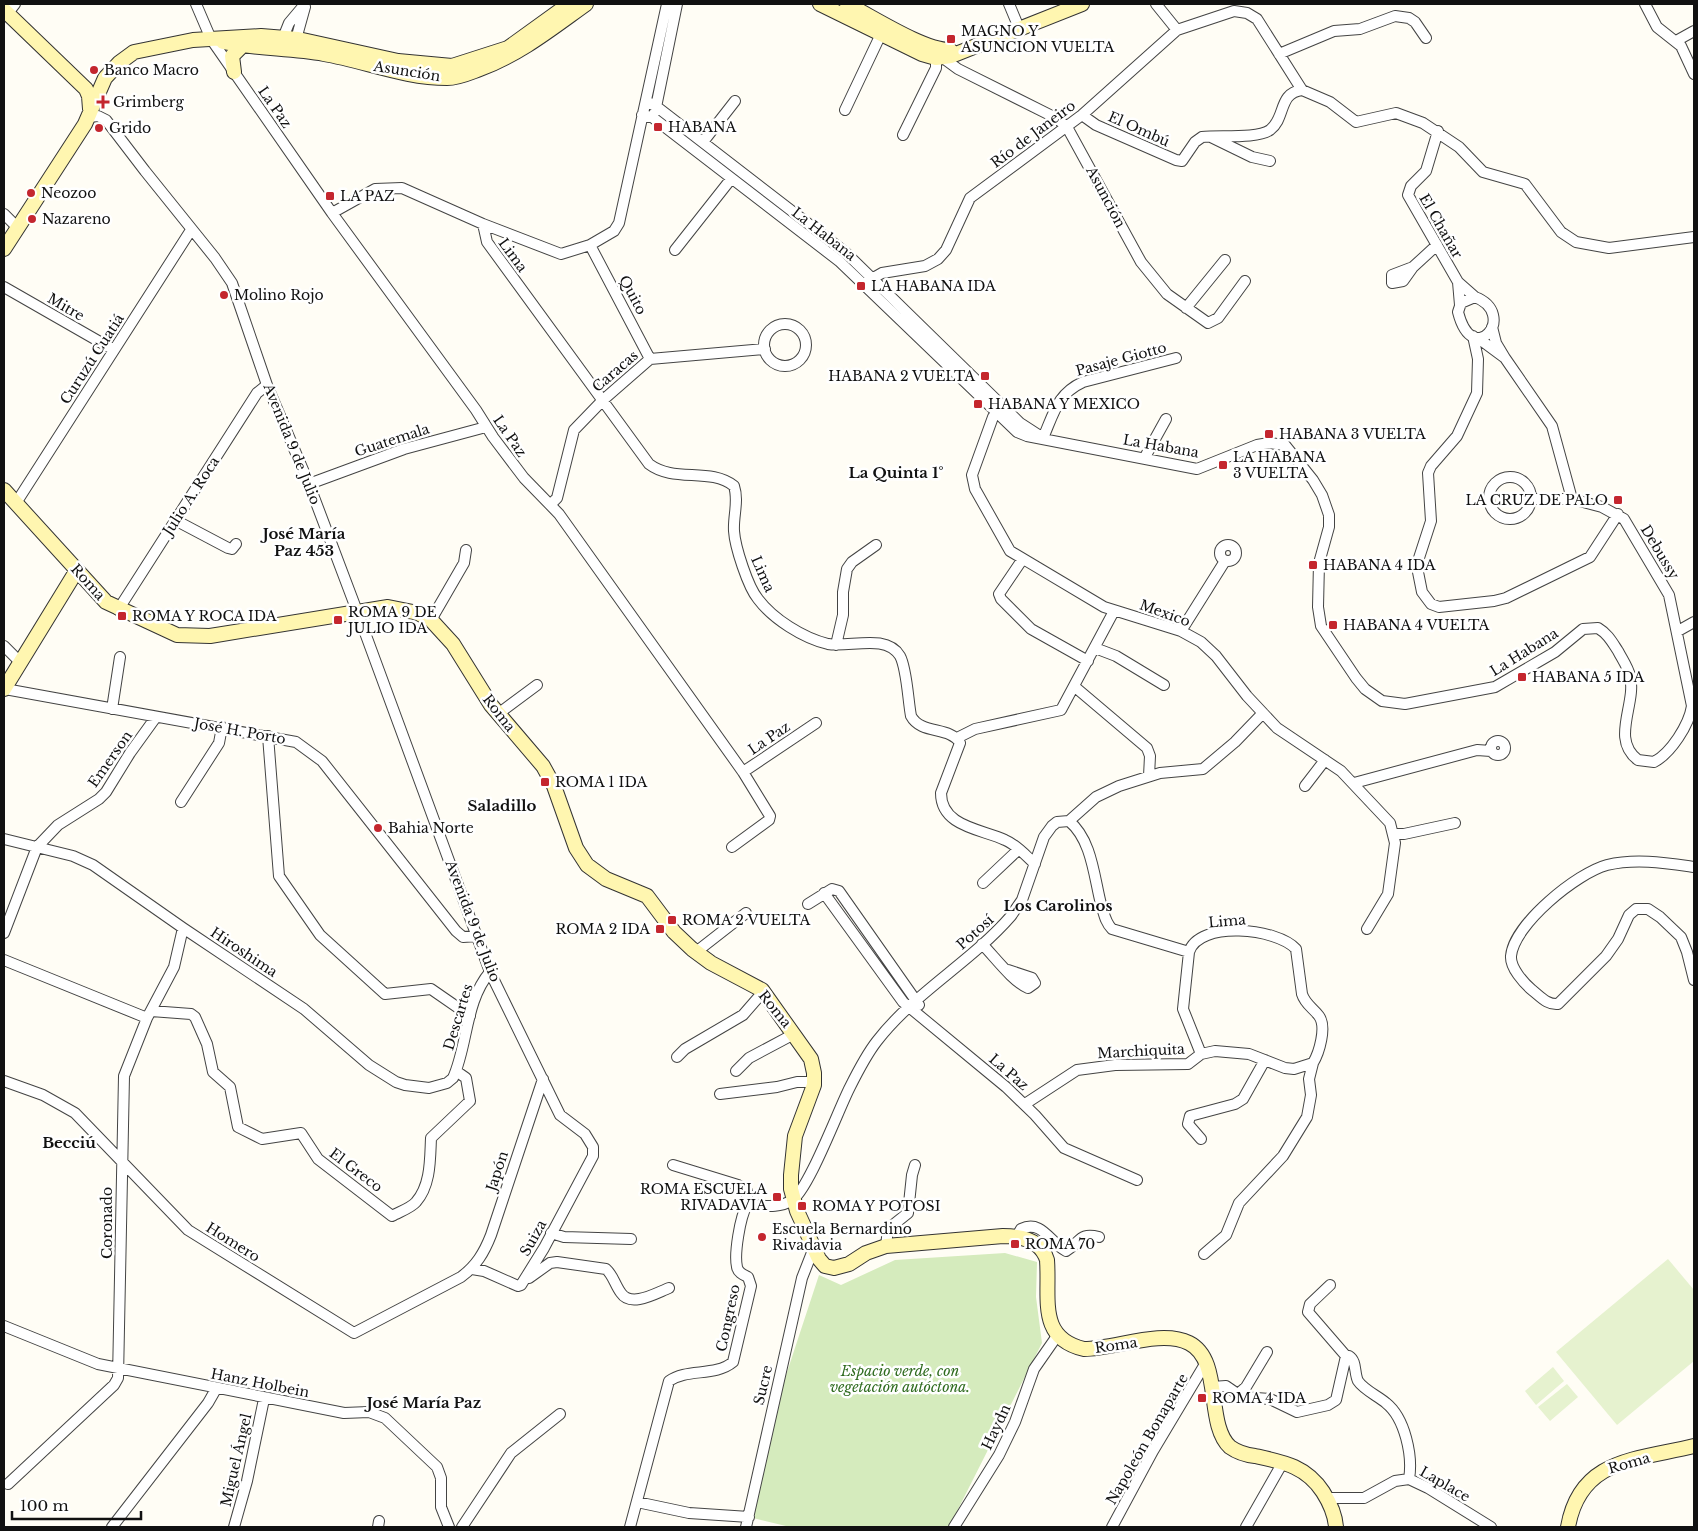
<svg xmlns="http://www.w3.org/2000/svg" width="1698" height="1531" font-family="'Libre Baskerville',serif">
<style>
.green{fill:#d5ebbd}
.pitch{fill:#e6f2cf}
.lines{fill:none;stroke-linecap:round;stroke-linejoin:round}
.street-casing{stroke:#444;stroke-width:12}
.secondary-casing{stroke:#333;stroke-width:16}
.street{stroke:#fff;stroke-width:10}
.secondary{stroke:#fff6b0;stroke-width:14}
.poi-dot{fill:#c4262e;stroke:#fff;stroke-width:2}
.labels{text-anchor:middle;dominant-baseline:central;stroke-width:5;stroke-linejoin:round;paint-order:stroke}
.poi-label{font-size:14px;fill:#111;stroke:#fff;text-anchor:start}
.street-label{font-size:14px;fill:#111;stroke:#fff}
.park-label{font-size:14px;font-style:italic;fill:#2f6b1f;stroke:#fff}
.neighbourhood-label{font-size:15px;font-weight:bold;fill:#111;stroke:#fff}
</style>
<rect width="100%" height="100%" fill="#fffdf5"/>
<!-- green -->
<path class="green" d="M1005,1253L1037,1262L1036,1297L1042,1343L949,1527H790L749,1517L763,1445L819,1275L841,1285L895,1260Z"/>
<!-- pitch -->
<path class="pitch" d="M1668,1259L1694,1290V1361L1617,1425L1556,1352Z
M1553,1367L1564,1381L1536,1405L1525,1391Z
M1567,1384L1578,1397L1550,1421L1538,1407Z"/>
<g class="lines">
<!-- street casing -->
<g class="street-casing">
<path id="street" d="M196,4L211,39L332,213L476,410L493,437L524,478L559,514L743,772L816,723
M1009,4L1019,28
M1156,4L1177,30
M1645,4L1657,27L1681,46L1694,74
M1234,11L1247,13L1257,19L1302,90L1330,102L1356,122L1396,113L1423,123L1459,147L1483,172L1525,184L1561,232L1576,242L1609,248L1694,237
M8,13L15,4
M1676,41L1694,31
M281,43L289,23L305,4
M295,43L305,7
M1279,54L1334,31L1360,29L1395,16L1409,18L1415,22L1426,38
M943,58L958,69L1056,118L1067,127L1141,262L1167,294L1208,323L1218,318L1245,281
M646,101L657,107L845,252L1020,423L1040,436
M845,110L881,34
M655,112L677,4
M642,115L652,117L839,261L1017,432L1027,436L1197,469L1257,445L1269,443L1285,445L1313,480L1322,495L1329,515V527L1319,563L1318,607L1321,626L1356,678L1365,689L1382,701L1405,704L1495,687L1555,652L1583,629L1598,628C1608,634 1612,642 1618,651C1622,659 1628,667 1630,676C1637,704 1610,739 1638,760L1654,762C1671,753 1689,725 1692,706L1669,595L1624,519L1602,507L1572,499H1531
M1082,115L1096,125L1176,160L1182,161L1195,142L1202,137C1219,135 1257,139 1270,130C1286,118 1278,93 1302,90
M89,117L98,116L106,120L145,171L215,258L232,283L267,385L309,484L357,611L490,972L560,1115L585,1134L593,1147V1156L544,1248L521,1285L518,1286L484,1271L472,1269
M1438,131L1426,171L1411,186L1408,195L1458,282
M903,135L936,68V58
M1211,137L1252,157L1270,161
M703,142L735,101
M332,213L375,189L402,188L483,224L561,254L590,245L614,231L619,223L667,4
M4,214L17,227
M483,224L487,242L649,464C674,483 710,467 734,486C739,501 733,516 734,531C735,547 748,587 758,599C773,619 803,638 828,644C849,648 886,633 900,656C907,669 908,701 911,716C921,735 950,726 960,743L941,793C941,827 982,829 1005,840C1017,845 1025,855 1035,864
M590,245L650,359
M675,250L731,179
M1413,267L1403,281L1392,283V275L1413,267L1437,245
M868,281L882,273L925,266L938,259L946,250L970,198L1082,115L1177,30L1234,11
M4,287L114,350
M1475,297C1519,314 1473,371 1458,312L1461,303Z
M1460,305L1458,282L1475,297
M1186,308L1225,260
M764 345a21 21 0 1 1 42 0a21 21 0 1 1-42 0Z
M1473,336L1478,359L1477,393L1457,436L1431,466L1428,473L1431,521L1418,561V572L1422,592L1431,604L1439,607L1494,601L1506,598L1590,557L1618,514
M1478,338L1505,358L1496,343L1492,327
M1505,358L1552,426L1572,499
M1004,407L993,417L972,475L975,489L1010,551L1104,607L1181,631L1201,642L1216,656L1247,696L1277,728L1341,771L1390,823L1395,843L1388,894L1367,929
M1043,438C1054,413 1057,394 1083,382L1176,358
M1145,457L1166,419
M1489 498a21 21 0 1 1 42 0a21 21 0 1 1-42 0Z
M309,484L404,449L486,427
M16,503L191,230
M551,504L557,498L574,430L603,400L650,359L765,349
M175,520L228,548L232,549L236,544
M1220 553a8 8 0 1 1 16 0a8 8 0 1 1-16 0Z
M1022,560L999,594L1001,599L1031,629L1088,661
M118,610L257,393L267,385
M431,620L464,563L466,550
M1181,631L1225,561
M1678,631L1694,622
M836,645L843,615V592L847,569L852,562L876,545
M4,646L20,662
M1095,648L1116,656L1164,685
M1075,687L1147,748L1150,756L1149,776
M5,689L296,742L322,761L456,931L463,937L478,936
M112,709L120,657
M498,714L537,685
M268,736L279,876L320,935L385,994L431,989L470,1016
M957,738L975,729L1061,710L1114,611
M1491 748a7 7 0 1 1 14 0a7 7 0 1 1-14 0Z
M1354,783L1477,750L1491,751
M1305,786L1325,760
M181,802L219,743L222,727
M1393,834H1404L1455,823
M4,839L73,856L93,865L183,928L304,1009L369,1065L396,1082L405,1085L429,1088L447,1083L453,1078C468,1045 465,1001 490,972
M732,847L769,820L770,816L743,772
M1694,867C1666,863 1636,858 1607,865C1577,873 1514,924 1511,956C1510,968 1524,983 1532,990C1541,997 1547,1005 1558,1004L1606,956L1618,939L1629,915L1636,909H1648L1660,917L1681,937L1687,952L1694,980
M983,883L1019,849
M824,893L903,1002L1006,1087L1035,1115L1064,1148L1137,1180
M808,904L832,889L839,891L919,1005
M4,933L37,847L58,825L99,799L106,792L130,753L156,717
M982,944C994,956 1013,982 1028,988L1035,983L1032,978L1008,970
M696,952L746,913
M1189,952L1183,1009L1201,1054
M4,960L147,1018
M151,1011L191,1014L195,1017L207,1044L213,1072L230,1087L238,1127L262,1139L301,1133L318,1159L392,1216C399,1212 411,1208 416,1202C431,1185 430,1159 431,1138L470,1101L466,1078L456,1071
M677,1057L685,1049L743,1015L763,992
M736,1071L749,1058L794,1034
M4,1081L43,1095L75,1113L188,1230L354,1333L461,1277C476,1266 484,1253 491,1235L543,1079
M720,1094L777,1087L797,1082H814
M1025,1104L1077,1070L1115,1065L1188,1064L1201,1054L1215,1051L1249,1054L1285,1068L1294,1069L1313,1063C1319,1053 1327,1027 1319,1016C1313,1008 1305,1004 1302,994L1296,949C1277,928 1199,920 1189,952L1112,929C1105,922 1104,913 1101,904C1094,877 1092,840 1069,821
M1201,1139L1188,1124L1190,1116L1235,1104L1243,1099L1265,1060
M673,1165L738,1185L747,1191V1205
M551,1233L564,1237L631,1239
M1017,1236L1021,1229C1042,1219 1050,1243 1066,1251C1081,1242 1079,1232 1099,1237
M886,1246L888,1229L908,1213L912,1175L915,1165
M1204,1254L1226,1235L1239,1203L1283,1156L1307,1117L1311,1095L1309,1079L1313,1063
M529,1278L550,1263L557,1262L606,1269C613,1275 615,1285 621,1293C631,1308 656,1293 669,1288
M1330,1285L1310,1304L1308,1312L1346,1356
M4,1326L98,1364L344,1413L369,1412L385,1418L437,1467L441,1478V1507L449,1527
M1212,1387L1226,1386L1242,1397L1270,1399L1297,1412L1328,1405L1336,1400L1346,1356H1349C1357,1361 1354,1373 1358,1381C1364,1390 1378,1396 1386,1403C1405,1418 1413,1456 1409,1479L1428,1488L1491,1527
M1238,1394L1246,1387L1267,1352
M8,1484L114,1385L118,1378L124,1076L147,1018L174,967L183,928
M1326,1498H1364L1395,1481L1409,1479
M637,1502L689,1513L749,1517
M112,1527L208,1403L216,1389
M234,1527L247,1481L264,1399
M378,1527L379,1521
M462,1527L511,1453L560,1414
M630,1527L669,1381C687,1368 715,1377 733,1362L751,1286L748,1277C744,1275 738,1273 737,1267C734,1254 740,1217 747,1205C762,1205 777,1209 791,1201C808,1192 839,1108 850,1087C858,1071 866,1055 877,1041C914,993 971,962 1011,916L1022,900L1044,837L1052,826L1057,822L1069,821L1096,797L1119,786L1160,773L1203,769L1235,742L1263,713
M746,1527L802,1278L813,1250
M954,1527L999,1455L1015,1422L1034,1369L1057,1336
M1112,1527L1153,1451L1205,1364
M1246,1527L1283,1462"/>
</g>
<!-- secondary casing -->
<g class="secondary-casing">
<path id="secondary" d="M820,4L922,54L936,58L951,56L1082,4
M847,4C873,17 923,50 950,50
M4,10L86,89L89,96L90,109
M223,42C256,49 291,48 324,54C365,61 405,78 447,78C459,78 469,73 480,69C520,54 551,29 586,4
M234,72L232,56L242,46
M4,249L85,124L105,78L119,63L134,52L193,40L261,36L298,39L398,61L452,66L508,48L569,4
M4,490L106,602L177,635L210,636L388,607L418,613L431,620L453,644L491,705L543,766L554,786L576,848L587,865L606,879L647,896L674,932L692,949L711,963L762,990L811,1059L814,1073V1085L795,1136L791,1175V1189L797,1211L819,1259L825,1266L834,1268L849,1264L866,1253L886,1246L1003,1236C1021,1236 1041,1240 1047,1260C1050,1298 1037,1338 1084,1349C1115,1349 1161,1329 1189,1343C1223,1360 1205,1424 1230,1447C1237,1452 1246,1455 1255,1456C1283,1462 1306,1466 1323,1492C1330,1503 1335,1514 1336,1527
M4,689L77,570
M1568,1527C1580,1458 1637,1460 1694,1446"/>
</g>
<!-- street -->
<use href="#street" class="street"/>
<!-- secondary -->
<use href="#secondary" class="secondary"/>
</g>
<!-- markers -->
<g class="poi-dot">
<rect x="946" y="34" width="10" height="10" rx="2.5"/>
<circle cx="94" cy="70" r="5"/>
<path d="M100.5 94.5h5v5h5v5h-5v5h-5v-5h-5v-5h5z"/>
<rect x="653" y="122" width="10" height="10" rx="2.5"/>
<circle cx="99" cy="128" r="5"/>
<circle cx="31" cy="193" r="5"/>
<rect x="325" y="191" width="10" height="10" rx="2.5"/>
<circle cx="32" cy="219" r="5"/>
<rect x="856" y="281" width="10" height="10" rx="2.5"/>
<circle cx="224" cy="295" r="5"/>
<rect x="980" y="371" width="10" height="10" rx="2.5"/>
<rect x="973" y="399" width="10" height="10" rx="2.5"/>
<rect x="1264" y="429" width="10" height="10" rx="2.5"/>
<rect x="1218" y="460" width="10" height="10" rx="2.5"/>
<rect x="1613" y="495" width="10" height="10" rx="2.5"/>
<rect x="1308" y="560" width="10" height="10" rx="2.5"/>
<rect x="117" y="611" width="10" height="10" rx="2.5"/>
<rect x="333" y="615" width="10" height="10" rx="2.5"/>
<rect x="1328" y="620" width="10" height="10" rx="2.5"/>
<rect x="1517" y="672" width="10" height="10" rx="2.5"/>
<rect x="540" y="777" width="10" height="10" rx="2.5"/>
<circle cx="378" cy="828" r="5"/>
<rect x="667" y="915" width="10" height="10" rx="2.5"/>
<rect x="655" y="924" width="10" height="10" rx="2.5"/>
<rect x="772" y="1192" width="10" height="10" rx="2.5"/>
<rect x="797" y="1201" width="10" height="10" rx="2.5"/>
<circle cx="762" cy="1237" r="5"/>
<rect x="1010" y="1239" width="10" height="10" rx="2.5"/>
<rect x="1197" y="1393" width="10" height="10" rx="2.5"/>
</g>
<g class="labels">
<!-- poi labels -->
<g class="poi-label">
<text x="961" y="31">MAGNO Y<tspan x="961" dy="16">ASUNCION VUELTA</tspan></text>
<text x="104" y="70">Banco Macro</text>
<text x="113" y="102">Grimberg</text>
<text x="668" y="127">HABANA</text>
<text x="109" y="128">Grido</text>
<text x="41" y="193">Neozoo</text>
<text x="340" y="196">LA PAZ</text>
<text x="42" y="219">Nazareno</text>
<text x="871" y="286">LA HABANA IDA</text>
<text x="234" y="295">Molino Rojo</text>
<text x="975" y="376" text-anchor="end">HABANA 2 VUELTA</text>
<text x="988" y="404">HABANA Y MEXICO</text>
<text x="1279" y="434">HABANA 3 VUELTA</text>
<text x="1233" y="457">LA HABANA<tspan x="1233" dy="16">3 VUELTA</tspan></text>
<text x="1608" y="500" text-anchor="end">LA CRUZ DE PALO</text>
<text x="1323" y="565">HABANA 4 IDA</text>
<text x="348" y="612">ROMA 9 DE<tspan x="348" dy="16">JULIO IDA</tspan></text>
<text x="132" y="616">ROMA Y ROCA IDA</text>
<text x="1343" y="625">HABANA 4 VUELTA</text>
<text x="1532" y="677">HABANA 5 IDA</text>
<text x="555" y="782">ROMA 1 IDA</text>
<text x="388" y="828">Bahia Norte</text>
<text x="682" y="920">ROMA 2 VUELTA</text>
<text x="650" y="929" text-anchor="end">ROMA 2 IDA</text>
<text x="767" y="1189" text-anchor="end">ROMA ESCUELA<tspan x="767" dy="16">RIVADAVIA</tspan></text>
<text x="812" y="1206">ROMA Y POTOSI</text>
<text x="772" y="1229">Escuela Bernardino<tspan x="772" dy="16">Rivadavia</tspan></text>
<text x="1025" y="1244">ROMA 70</text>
<text x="1212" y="1398">ROMA 4 IDA</text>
</g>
<!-- street labels -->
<g class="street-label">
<text transform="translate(407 71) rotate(9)">Asunción</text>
<text transform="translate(275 107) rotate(55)">La Paz</text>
<text transform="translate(1139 129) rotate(24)">El Ombú</text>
<text transform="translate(1033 134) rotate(-37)">Río de Janeiro</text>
<text transform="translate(1106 197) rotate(62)">Asunción</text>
<text transform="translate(1441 226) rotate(60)">El Chañar</text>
<text transform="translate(824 234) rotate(38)">La Habana</text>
<text transform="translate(513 255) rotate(54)">Lima</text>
<text transform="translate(633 295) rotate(62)">Quito</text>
<text transform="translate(66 307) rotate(30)">Mitre</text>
<text transform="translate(92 359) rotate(-57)">Curuzú Cuatiá</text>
<text transform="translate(1121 359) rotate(-15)">Pasaje Giotto</text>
<text transform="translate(615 371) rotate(-41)">Caracas</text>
<text transform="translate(510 436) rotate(55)">La Paz</text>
<text transform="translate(392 440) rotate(-18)">Guatemala</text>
<text transform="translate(292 444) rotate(68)">Avenida 9 de Julio</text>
<text transform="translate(1161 446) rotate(10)">La Habana</text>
<text transform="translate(191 496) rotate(-57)">Julio A. Roca</text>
<text transform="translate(1660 552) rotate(59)">Debussy</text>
<text transform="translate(763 574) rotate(66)">Lima</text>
<text transform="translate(88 582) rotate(48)">Roma</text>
<text transform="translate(1165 613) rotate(20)">Mexico</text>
<text transform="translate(1524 652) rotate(-32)">La Habana</text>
<text transform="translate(499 713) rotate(52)">Roma</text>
<text transform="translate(240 731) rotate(10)">José H. Porto</text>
<text transform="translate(769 738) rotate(-34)">La Paz</text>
<text transform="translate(110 759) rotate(-55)">Emerson</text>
<text transform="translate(473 921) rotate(69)">Avenida 9 de Julio</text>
<text transform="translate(1227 921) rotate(-5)">Lima</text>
<text transform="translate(975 932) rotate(-42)">Potosí</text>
<text transform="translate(244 952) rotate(34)">Hiroshima</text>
<text transform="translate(775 1009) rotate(51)">Roma</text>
<text transform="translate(458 1017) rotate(-73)">Descartes</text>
<text transform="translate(1141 1051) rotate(-3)">Marchiquita</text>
<text transform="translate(1009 1072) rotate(41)">La Paz</text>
<text transform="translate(356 1170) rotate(37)">El Greco</text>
<text transform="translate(497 1171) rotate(-72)">Japón</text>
<text transform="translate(107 1223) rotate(-90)">Coronado</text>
<text transform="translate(533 1238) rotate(-61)">Suiza</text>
<text transform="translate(233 1242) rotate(32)">Homero</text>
<text transform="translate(728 1318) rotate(-78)">Congreso</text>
<text transform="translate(1116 1345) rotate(-8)">Roma</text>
<text transform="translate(260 1383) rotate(11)">Hanz Holbein</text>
<text transform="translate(763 1385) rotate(-77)">Sucre</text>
<text transform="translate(996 1427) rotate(-65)">Haydn</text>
<text transform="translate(1147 1439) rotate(-60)">Napoleón Bonaparte</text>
<text transform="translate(236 1460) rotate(-77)">Miguel Ángel</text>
<text transform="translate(1629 1463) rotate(-16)">Roma</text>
<text transform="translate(1445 1484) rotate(30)">Laplace</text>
</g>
<!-- park labels -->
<g class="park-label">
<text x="900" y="1371">Espacio verde, con<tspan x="900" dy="16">vegetación autóctona.</tspan></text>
</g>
<!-- neighbourhood labels -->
<g class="neighbourhood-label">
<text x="896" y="472">La Quinta 1°</text>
<text x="304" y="533">José María<tspan x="304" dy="17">Paz 453</tspan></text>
<text x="502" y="805">Saladillo</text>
<text x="1058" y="905">Los Carolinos</text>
<text x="69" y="1142">Becciú</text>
<text x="424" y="1402">José María Paz</text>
</g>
</g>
<!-- border -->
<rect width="1698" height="1531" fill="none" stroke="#111111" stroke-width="10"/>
<!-- scale -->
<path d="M12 1511v8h129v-8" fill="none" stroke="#111111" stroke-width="2.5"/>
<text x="20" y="1511" font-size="15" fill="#111111" stroke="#ffffff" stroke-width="4" paint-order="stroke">100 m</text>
</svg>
